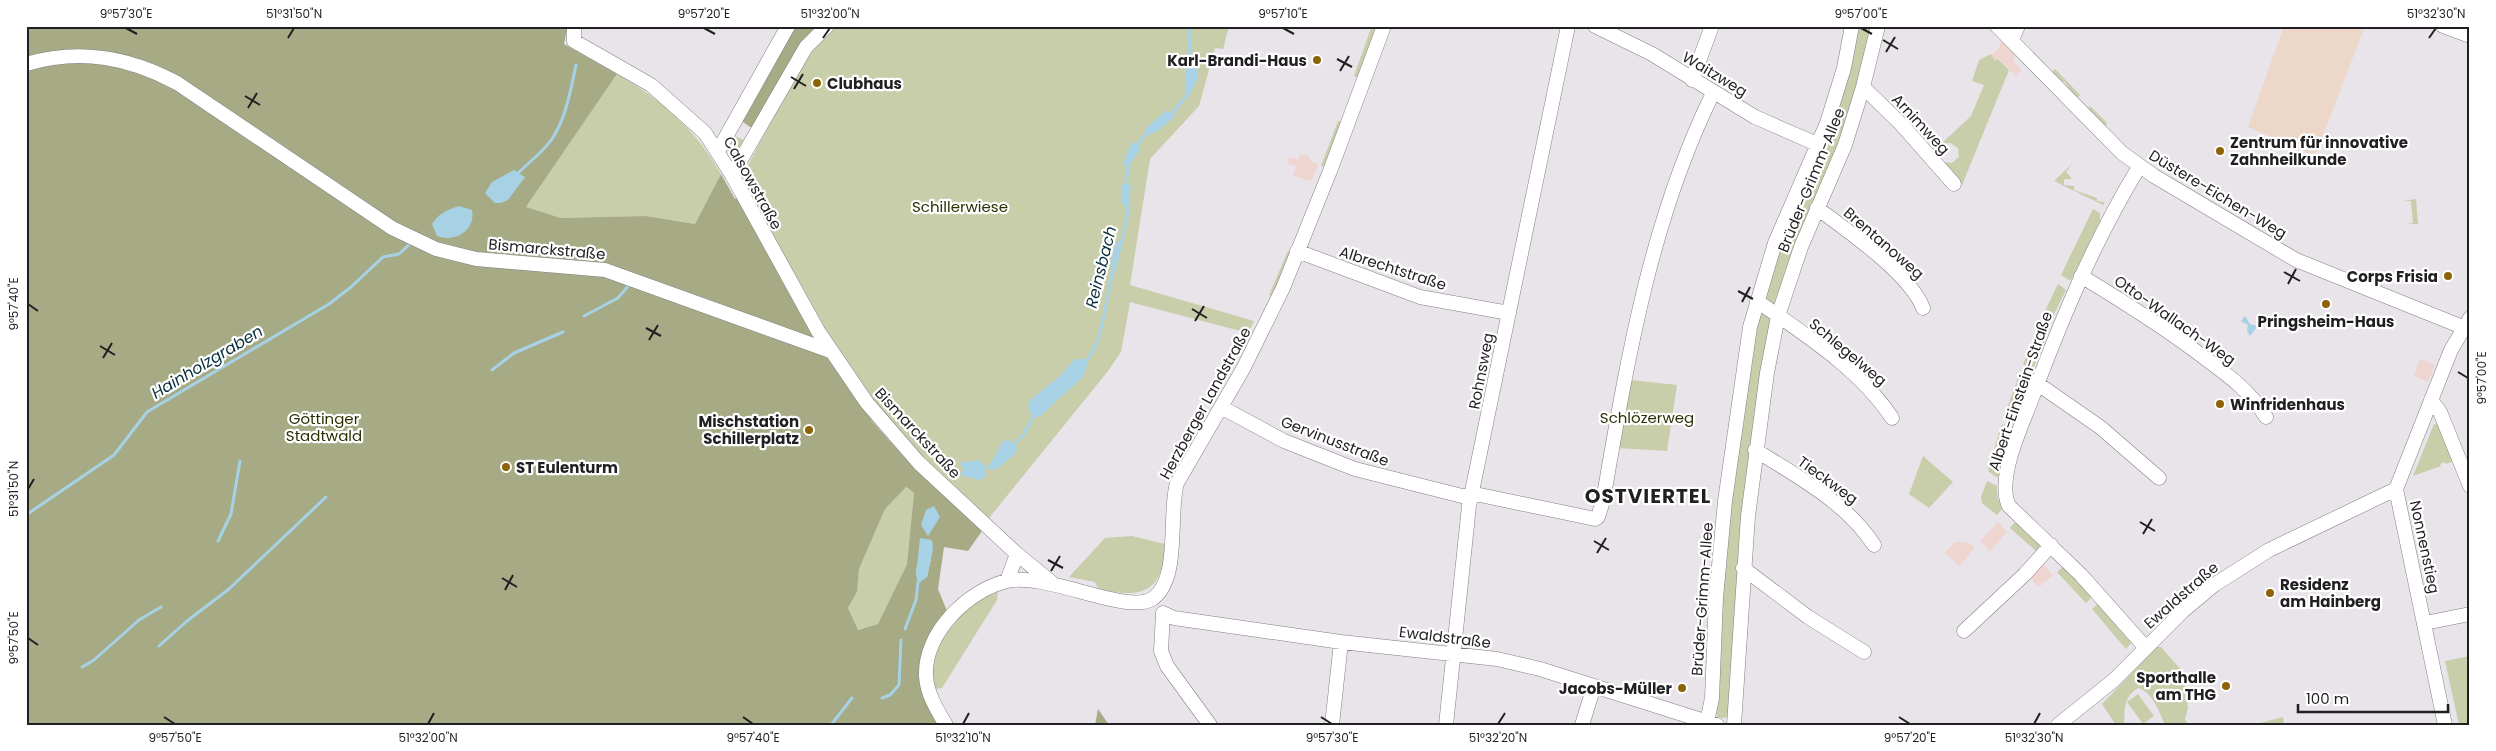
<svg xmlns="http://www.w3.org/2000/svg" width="2496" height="751" font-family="Poppins,sans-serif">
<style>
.industrial{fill:#efd5d0}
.education{fill:#ecd7c9}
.green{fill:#c8cdaa}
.forest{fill:#a6aa85;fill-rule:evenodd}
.water{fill:#a7d2e5}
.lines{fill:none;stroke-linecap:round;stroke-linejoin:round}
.stream{stroke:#a7d2e5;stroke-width:3}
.minor-casing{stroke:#847e84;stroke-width:15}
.minor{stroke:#fff;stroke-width:14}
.ticks{fill:none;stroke:#211f21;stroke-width:2}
.poi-dot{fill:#8d6307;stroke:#fff;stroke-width:2}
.labels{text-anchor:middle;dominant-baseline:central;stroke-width:4.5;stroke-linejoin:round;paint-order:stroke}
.poi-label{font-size:15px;font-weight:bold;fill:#211f21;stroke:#fff;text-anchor:end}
.street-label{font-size:15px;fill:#211f21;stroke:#fff}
.park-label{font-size:15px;fill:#2c2f00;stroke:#fff}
.water-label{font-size:16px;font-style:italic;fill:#082f3e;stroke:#fff}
.district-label{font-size:20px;font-weight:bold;letter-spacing:1px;fill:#211f21;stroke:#fff}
.neatline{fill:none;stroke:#211f21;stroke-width:2}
.ticks-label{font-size:12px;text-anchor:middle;fill:#211f21}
</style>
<rect width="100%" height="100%" fill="#e9e3ea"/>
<!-- industrial -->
<path class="industrial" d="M2001,41L2015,54L2013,61L2022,70L2016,76L1999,59L1995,61L1991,54L1998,50Z
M1300,154L1308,156L1311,161L1318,164L1311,181L1293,176L1296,166L1287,164L1289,157L1298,160Z
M2420,359L2435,365L2428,382L2414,376Z
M1998,522L2007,532L1990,551L1980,541Z
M1955,542L1969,543L1975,548L1959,566L1945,553Z
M2044,565L2053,575L2039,587L2030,578Z"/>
<!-- education -->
<path class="education" d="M2284,26H2365L2315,156L2248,127Z"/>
<!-- green -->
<path class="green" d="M832,26H1229L1223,49L1215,48L1199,106L1150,159L1130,285L1254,321L1248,333L1130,302L1121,352L1108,371L989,518C947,479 904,442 869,396C820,330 784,258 745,186L742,177L805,55Z
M1857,26H1873L1852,112L1777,303L1772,304L1766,299L1764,294Z
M1371,28L1375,30L1358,78L1354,76Z
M1991,54L1995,61L1998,59L2009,70L1962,185L1944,162L1952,163L1959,157L1958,148L1950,143L1941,144L1971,116L1984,85L1972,81L1979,60Z
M2055,69L2080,95L2076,99L2065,82L2058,80L2051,73Z
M617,74C661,99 696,130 721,174L695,224L646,216L561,218L526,207Z
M2090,106L2107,123L2105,129L2087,110Z
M1338,121L1342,122L1325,167L1321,166Z
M735,136L742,139L746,144L733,160L725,146L730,137Z
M2072,164L2066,172L2072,179H2064V185L2074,186V190L2097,198V201L2105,202L2103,205L2054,181Z
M2416,199L2418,224H2406L2413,223L2411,201H2403Z
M2093,209L2100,213V221L2071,280H2069L2061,275Z
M1288,251L1291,252L1272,296L1269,295Z
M2058,284L2066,290L2052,318L2044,313Z
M1760,312L1772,320L1728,717L1721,718L1717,716L1716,709L1729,504L1756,321Z
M2042,322L2050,328L2033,369H2031L2023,364Z
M2021,374L2029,379L2013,420L2005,414L2019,375Z
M1631,380L1677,385L1667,451L1616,448Z
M2004,424L2012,429L1999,476L1996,477L1988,471L2001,426Z
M2434,424L2439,425L2454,461L2446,464L2444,462L2440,464L2441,466L2413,476Z
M1923,456L1953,482L1929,508L1909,494Z
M1987,481L1997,486V496L2002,509L1997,515L1982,503L1981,497Z
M905,487L914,493L907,564L878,624L857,630L848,608L857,592L859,569L885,509Z
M2014,523H2017L2041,546L2037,552L2010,528Z
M1132,536L1165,544C1164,593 1141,599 1098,589L1095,582L1069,577L1105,538Z
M2063,567L2092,597L2086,603L2057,572Z
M998,591L997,600L942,688L936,689C922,660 953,617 977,602C983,597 991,594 998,591Z
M2098,604L2131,643L2126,649L2092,609Z
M2157,647H2161L2183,672L2188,708L2185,719L2188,725H2165C2160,713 2152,691 2138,688C2123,697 2125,710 2124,725H2116L2102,704Z
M2470,656V725H2459L2445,661Z
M2138,694L2154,716L2143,724L2127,702Z
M2283,717L2284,725H2253Z"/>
<!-- forest -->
<path class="forest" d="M26,26H570L567,29L564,44L617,74L526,207L561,218L646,216L695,224L721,174L735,199L738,197C780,273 818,351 873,417L871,420L912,466L982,531L968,551L944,547L938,589L947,611L927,651L941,725H26ZM906,487L914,493L907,564L878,624L858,630L848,608L857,592L859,569L885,509ZM931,559L927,577L922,579L916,575L917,565Z
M792,26L809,28L820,26L755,127H750L739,119Z
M1098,709L1109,725H1095Z"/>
<!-- water -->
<path class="water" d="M1195,62C1203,73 1194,86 1189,96L1186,94L1185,71L1188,64Z
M1167,110L1175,116L1159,130L1146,136L1145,129Z
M1133,142L1141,148L1128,167L1123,165L1128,150Z
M514,170L525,177L508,200L501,203H495L485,193L492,182Z
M1121,184L1131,185L1128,206L1122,204Z
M459,206L472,210C476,230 455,243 437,236L432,224C439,213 447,210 459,206Z
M1118,241L1123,243L1111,285L1109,284C1112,269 1110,253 1118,241Z
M2245,316L2250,324L2258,326L2250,336L2247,331L2248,325L2241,321Z
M1075,359H1083L1088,363L1083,377L1039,417H1032L1028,407L1030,400L1060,376Z
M1009,440L1017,447L1016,453L997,469L990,470L987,466L991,463L1003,441Z
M979,460L985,466V477L979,480L960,475L964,469L959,463Z
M934,506L940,517L928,536L921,525L926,510Z
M920,538L932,540L933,549L927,577L918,584L916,575Z"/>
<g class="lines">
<!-- stream -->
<path class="stream" d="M1189,26L1190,65
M1170,116L1187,95L1188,91
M1135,147L1147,133
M516,175C527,164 543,152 552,139C566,118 571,89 576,65
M1126,188L1128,162
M1121,244L1128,213L1127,201
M584,316L618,298L629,285
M1083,364C1104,343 1103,309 1111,282
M492,370L514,353L563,332
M1013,445L1024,434L1035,413
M26,515L114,455L147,412L329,304L351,287L383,257L399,254L411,243
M218,541L231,514L240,461
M905,629L916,600L918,582
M159,646L187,621L229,589L326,497
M82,667L94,660L139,620L161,607
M882,698L890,695L899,685L901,640
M831,725L852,698"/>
<!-- minor casing -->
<g class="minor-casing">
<path id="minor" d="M574,26V41L651,85L705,133L732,175L818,331L867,403L919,463L1017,554L1051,582
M1595,26L1652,54L1755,117L1819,145
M1997,26L2122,153L2154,176L2296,260L2470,330
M2443,26L2470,36
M2012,40L2018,26
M26,64C80,48 129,57 177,83L392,228L436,249L476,259L605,270L830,351
M1692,80L1712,26
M1863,87L1901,124L1954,184
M718,151L788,26
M2139,167C2094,241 2061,320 2031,401C2021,427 1996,480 2009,506L2081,575L2146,648
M732,175L806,47L827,26
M1817,208C1848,231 1910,274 1923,308
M1297,251L1420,297L1509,313
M2081,276C2124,302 2166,328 2206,359C2229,376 2251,392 2266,417
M1757,301C1804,334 1860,369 1892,418
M2038,384L2100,427L2159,478
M2431,400L2440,412L2470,486
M1221,407L1284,441L1355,469L1462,496L1480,495L1595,519L1598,517L1603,501C1627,362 1650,221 1713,93
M1755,450C1797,476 1847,503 1874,545
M1743,568L1808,617L1864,652
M1007,581L1017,554
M1163,613L1174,618L1341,642L1497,659L1540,669L1717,725
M1163,613L1161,651L1167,666L1210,725
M2425,623L2470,614
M1964,631L2025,574L2051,545
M1707,722L1712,698L1716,598L1725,501L1750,327L1775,243L1827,123L1844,68L1852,26
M946,725C937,710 927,694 926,676C924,633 968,590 1007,581C1046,572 1127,615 1152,599C1181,580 1168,514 1177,483L1243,369L1283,288L1330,171L1384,26
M1332,725L1341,642
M1446,725L1469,506L1568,26
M1582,725L1594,686
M1734,725L1748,516L1767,373L1778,316L1801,247L1845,145L1863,87L1878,26
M2058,725L2114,680L2183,611L2214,585L2269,550L2396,489
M2445,725L2396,489L2451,350L2470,318"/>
</g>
<!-- minor -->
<use href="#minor" class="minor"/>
</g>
<!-- ticks -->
<path class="ticks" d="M126,28L137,34M704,28L715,34M1283,28L1294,34M1861,28L1872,34M288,38L294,28M823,38L830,28M2429,38L2436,28M1883,40L1898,49M1886,52L1895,37M1337,59L1352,67M1340,71L1349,56M791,77L806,86M794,89L803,74M245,96L260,105M248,108L257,93M2284,272L2300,281M2288,284L2296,269M1738,291L1753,299M1742,302L1750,287M28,304L38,311M1192,309L1207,318M1195,321L1204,306M646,328L661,336M649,340L658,325M100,346L115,355M103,358L112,343M2458,372L2468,378M28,489L34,479M2140,522L2155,531M2143,534L2152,519M1594,541L1609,550M1597,553L1606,538M1048,560L1063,568M1051,571L1060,556M502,578L517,587M505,590L513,575M28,638L38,645M164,717L175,724M743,717L753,724M1321,717L1332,724M1899,717L1910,724M428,724L434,713M963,724L969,713M1498,724L1505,713M2034,724L2040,713"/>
<!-- markers -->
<g class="poi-dot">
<circle cx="1317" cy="60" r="5"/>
<circle cx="817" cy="83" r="5"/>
<circle cx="2220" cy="151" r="5"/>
<circle cx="2448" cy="276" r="5"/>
<circle cx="2326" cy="304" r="5"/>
<circle cx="2220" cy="404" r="5"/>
<circle cx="809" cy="430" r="5"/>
<circle cx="506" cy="467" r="5"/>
<circle cx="2270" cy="593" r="5"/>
<circle cx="2226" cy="686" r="5"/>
<circle cx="1682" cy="688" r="5"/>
</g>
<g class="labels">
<!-- poi labels -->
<g class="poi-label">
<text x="1307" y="60">Karl-Brandi-Haus</text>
<text x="827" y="83" text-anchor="start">Clubhaus</text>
<text x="2230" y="142" text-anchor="start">Zentrum für innovative<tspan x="2230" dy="17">Zahnheilkunde</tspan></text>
<text x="2438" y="276">Corps Frisia</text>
<text x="2326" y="321" text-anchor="middle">Pringsheim-Haus</text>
<text x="2230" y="404" text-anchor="start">Winfridenhaus</text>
<text x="799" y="421">Mischstation<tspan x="799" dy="17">Schillerplatz</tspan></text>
<text x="516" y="467" text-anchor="start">ST Eulenturm</text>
<text x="2280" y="584" text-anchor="start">Residenz<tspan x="2280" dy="17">am Hainberg</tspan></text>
<text x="2216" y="677">Sporthalle<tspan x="2216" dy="17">am THG</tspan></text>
<text x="1672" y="688">Jacobs-Müller</text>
</g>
<!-- street labels -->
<g class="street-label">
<text transform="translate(1715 74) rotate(31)">Waitzweg</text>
<text transform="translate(1921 124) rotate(47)">Arnimweg</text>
<text transform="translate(1811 180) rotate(-68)">Brüder-Grimm-Allee</text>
<text transform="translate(753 183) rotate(61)">Calsowstraße</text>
<text transform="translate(2218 194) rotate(31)">Düstere-Eichen-Weg</text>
<text transform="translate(1884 243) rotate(41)">Brentanoweg</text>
<text transform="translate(547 249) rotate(5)">Bismarckstraße</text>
<text transform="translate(1393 268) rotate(18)">Albrechtstraße</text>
<text transform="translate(2175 320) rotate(35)">Otto-Wallach-Weg</text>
<text transform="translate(1848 352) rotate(40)">Schlegelweg</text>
<text transform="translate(1481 371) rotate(-79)">Rohnsweg</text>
<text transform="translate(2020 391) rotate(-71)">Albert-Einstein-Straße</text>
<text transform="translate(1205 403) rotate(-61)">Herzberger Landstraße</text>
<text transform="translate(918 433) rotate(47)">Bismarckstraße</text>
<text transform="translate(1335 441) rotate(21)">Gervinusstraße</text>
<text transform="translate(1828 480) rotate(36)">Tieckweg</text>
<text transform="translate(2425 547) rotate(78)">Nonnenstieg</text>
<text transform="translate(2181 595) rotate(-41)">Ewaldstraße</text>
<text transform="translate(1702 599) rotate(-86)">Brüder-Grimm-Allee</text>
<text transform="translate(1445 637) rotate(7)">Ewaldstraße</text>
</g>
<!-- park labels -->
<g class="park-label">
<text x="960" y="206">Schillerwiese</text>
<text x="1647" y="417">Schlözerweg</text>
<text x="324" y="418">Göttinger<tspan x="324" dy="17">Stadtwald</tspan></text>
</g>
<!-- water labels -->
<g class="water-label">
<text transform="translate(1101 267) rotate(-76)">Reinsbach</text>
<text transform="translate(207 362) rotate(-31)">Hainholzgraben</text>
</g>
<!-- district labels -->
<g class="district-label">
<text x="1648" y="496">OSTVIERTEL</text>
</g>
</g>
<!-- border -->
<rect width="2496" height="751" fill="none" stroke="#ffffff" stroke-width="55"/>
<!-- scale -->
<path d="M2298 704v8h150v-8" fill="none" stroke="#211f21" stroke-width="2.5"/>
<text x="2306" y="704" font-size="15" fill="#211f21" stroke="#ffffff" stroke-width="4" paint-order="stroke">100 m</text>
<rect x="28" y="28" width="2440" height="696" class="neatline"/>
<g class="ticks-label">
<text x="126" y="18">9°57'30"E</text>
<text x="294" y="18">51°31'50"N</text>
<text x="704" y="18">9°57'20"E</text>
<text x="830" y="18">51°32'00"N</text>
<text x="1283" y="18">9°57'10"E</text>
<text x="1861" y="18">9°57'00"E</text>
<text x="2436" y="18">51°32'30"N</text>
<text transform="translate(14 304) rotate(-90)" y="4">9°57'40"E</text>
<text transform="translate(2482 378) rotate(-90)" y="4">9°57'00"E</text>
<text transform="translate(14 489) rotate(-90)" y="4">51°31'50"N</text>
<text transform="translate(14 638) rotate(-90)" y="4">9°57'50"E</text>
<text x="175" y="742">9°57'50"E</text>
<text x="428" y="742">51°32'00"N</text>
<text x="753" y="742">9°57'40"E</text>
<text x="963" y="742">51°32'10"N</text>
<text x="1332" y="742">9°57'30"E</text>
<text x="1498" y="742">51°32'20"N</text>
<text x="1910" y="742">9°57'20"E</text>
<text x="2034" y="742">51°32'30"N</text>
</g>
</svg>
